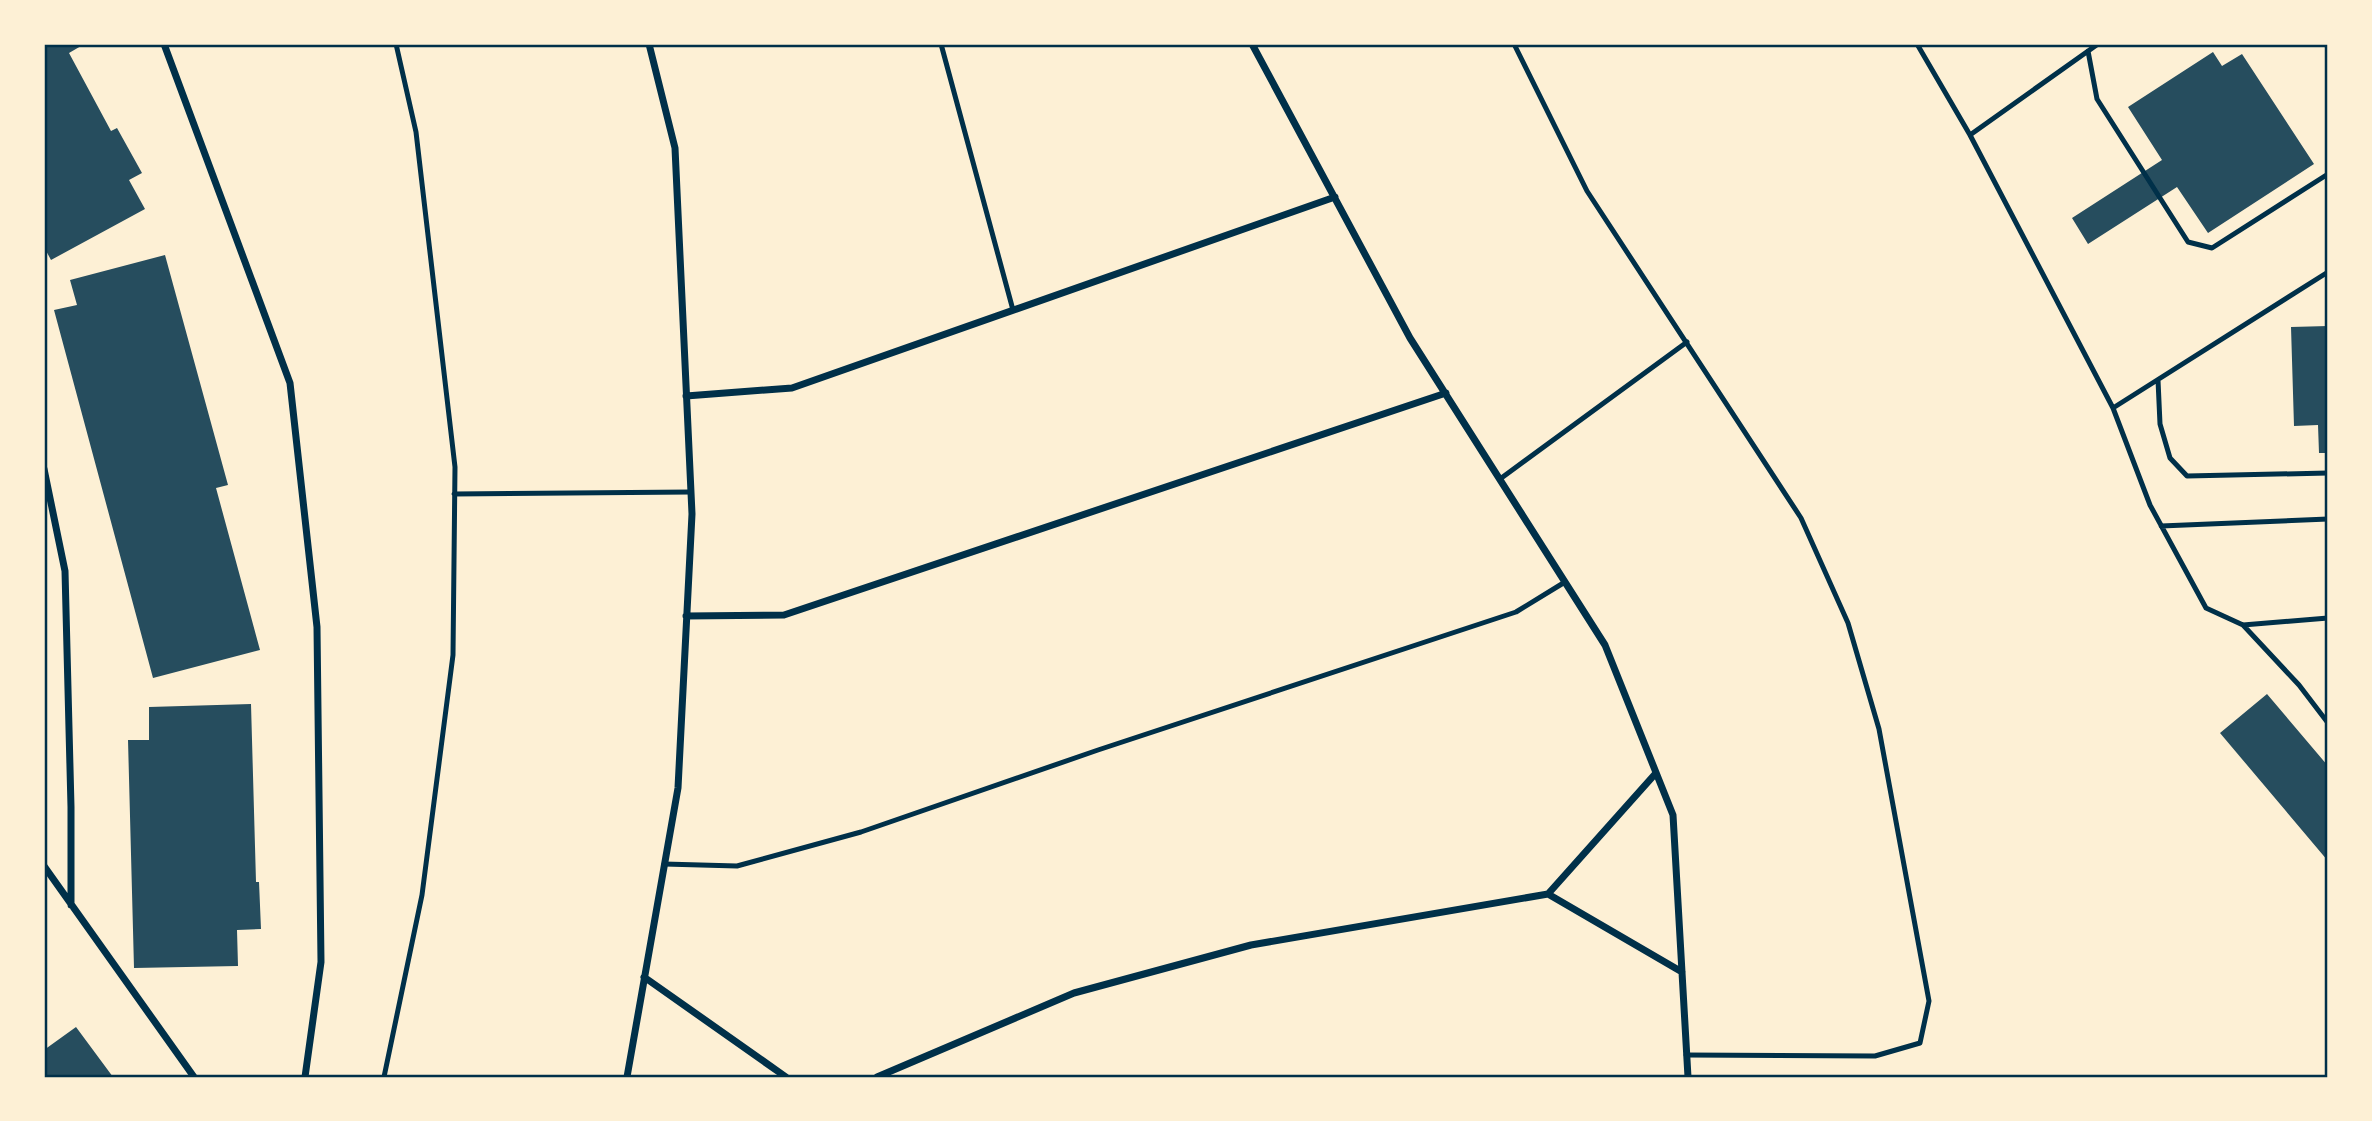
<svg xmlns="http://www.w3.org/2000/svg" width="2372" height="1121" font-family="'PT Sans Narrow',sans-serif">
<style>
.building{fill:#264d5e}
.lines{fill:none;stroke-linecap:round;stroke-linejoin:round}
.service{stroke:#003049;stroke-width:5}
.minor{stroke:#003049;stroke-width:7}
.neatline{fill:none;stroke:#003049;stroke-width:2.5}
</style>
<rect width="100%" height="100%" fill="#fdf0d5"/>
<!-- building -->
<path class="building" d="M44,44H80L81,46L69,53L111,131L117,128L142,173L129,180L145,209L51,260L44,247Z
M2213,52L2222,66L2242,54L2314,164L2208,233L2177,187L2088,244L2072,218L2162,160L2128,107Z
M165,255L228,485L216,488L260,650L153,678L54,310L77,305L70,280Z
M2328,326V453H2319L2318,425L2294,426L2291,327Z
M2267,694L2328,766V861L2220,733Z
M251,704L256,882H259L261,929L237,930L238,966L134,968L128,740H149V707Z
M76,1027L113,1077H44V1050Z"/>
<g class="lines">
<!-- service -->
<path class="service" d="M941,44L1013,310
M1514,44L1587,191L1801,518L1848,623L1879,729L1929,1001L1920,1043L1875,1056L1686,1055
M1917,44L1970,135L2113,408L2150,505L2206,608L2243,625L2328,618
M2326,44L2328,48
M2088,51L2097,99L2188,242L2212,248L2328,174
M1970,135L2098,44
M2158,380L2160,424L2170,458L2187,476L2328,473
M2113,408L2328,272
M1500,479L1687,342
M454,494L691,492
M2161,526L2328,519
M2243,625L2299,685L2328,723
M664,864L737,866L861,832L1098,750L1516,612L1565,582
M384,1077L422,895L453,655L455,467L416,132L396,44"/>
<!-- minor -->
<path class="minor" d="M164,44L290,383L317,627L321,962L305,1077
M1252,44L1410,338L1605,645L1673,815L1688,1077
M686,396L792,388L1335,197
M44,469L65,571L71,807V905
M686,616L784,615L1446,393
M44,866L194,1077
M1548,894L1682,972
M644,977L786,1077
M627,1077L678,788L692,514L675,148L649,44
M877,1077L1074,993L1251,945L1548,894L1656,773"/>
</g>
<!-- border -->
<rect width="2372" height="1121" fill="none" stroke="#fdf0d5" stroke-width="91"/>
<rect x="46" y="46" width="2280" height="1030" class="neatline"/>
</svg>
